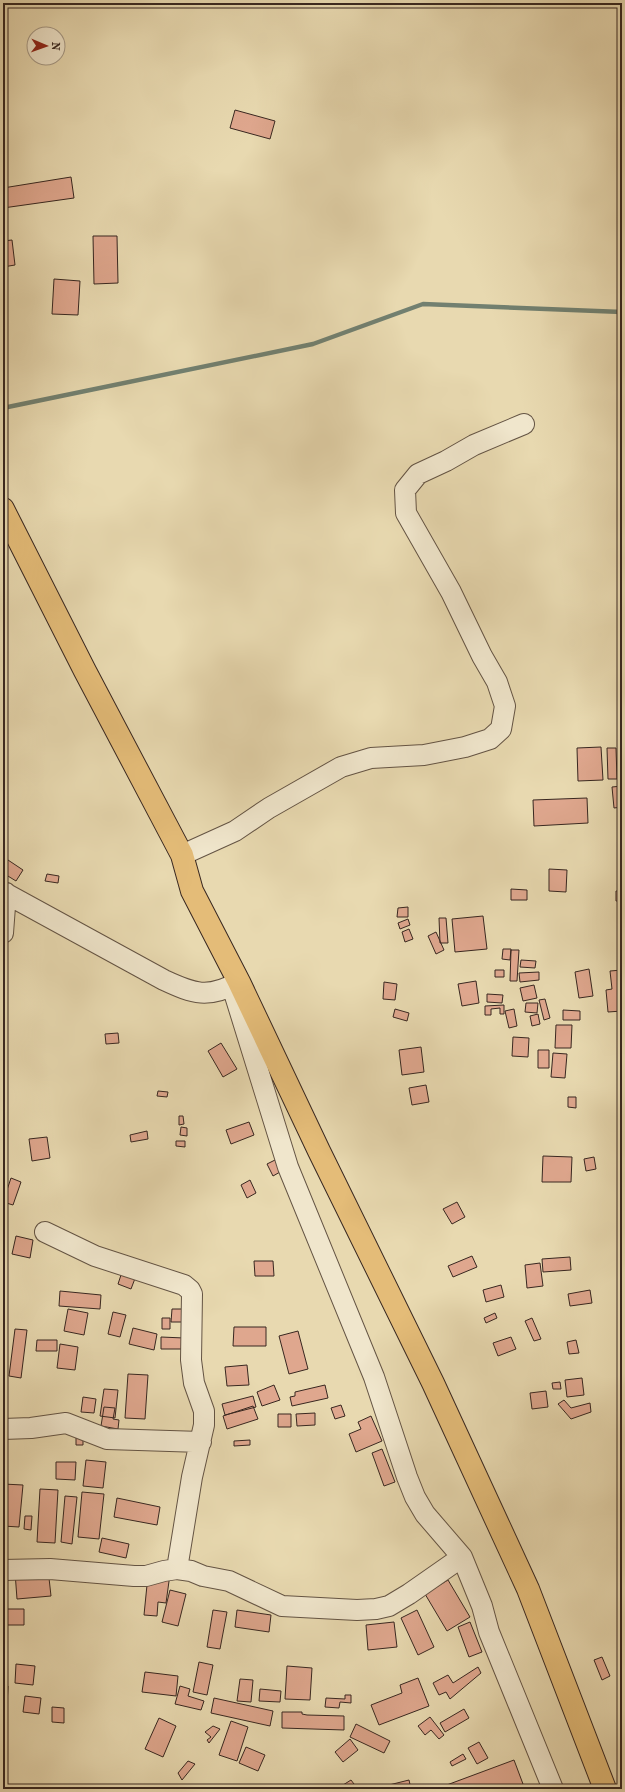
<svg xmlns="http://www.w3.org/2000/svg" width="625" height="1792" font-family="'IM FELL French Canon',serif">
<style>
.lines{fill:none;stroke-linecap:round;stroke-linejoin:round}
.stream{stroke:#728070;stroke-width:4.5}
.building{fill:#dfa78e;stroke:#382720}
.minor-casing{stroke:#645444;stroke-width:22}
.highway-casing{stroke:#382720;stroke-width:24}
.minor{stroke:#f0e6cc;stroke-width:20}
.highway{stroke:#e4bc78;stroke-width:22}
</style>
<rect width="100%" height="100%" fill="#e8d9b0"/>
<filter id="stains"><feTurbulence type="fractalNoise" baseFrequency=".005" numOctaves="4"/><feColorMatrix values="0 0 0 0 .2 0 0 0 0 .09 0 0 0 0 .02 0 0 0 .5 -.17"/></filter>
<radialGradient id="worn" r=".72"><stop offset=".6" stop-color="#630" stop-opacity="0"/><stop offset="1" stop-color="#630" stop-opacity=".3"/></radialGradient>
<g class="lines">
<!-- stream -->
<path class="stream" d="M3,408L313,344L423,304L622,312"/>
</g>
<!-- building -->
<path class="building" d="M235,110L275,121L270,139L230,128Z
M71,177L74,198L3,208V188Z
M93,236H117L118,283L94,284Z
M12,240L15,265L3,267V241Z
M54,279L80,281L78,315L52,314Z
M601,747L603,780L578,781L577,748Z
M607,748H616L617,779H608Z
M622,786V807L614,808L612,787Z
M587,798L588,823L534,826L533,800Z
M8,860L23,870L16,881L3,873V868Z
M549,869L567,870L566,892L549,891Z
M47,874L59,876L58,883L45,881Z
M511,889L527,890V900H511Z
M616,891H622V901H616Z
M408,907V917H397L398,908Z
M483,916L487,949L455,952L452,919Z
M439,918H446L448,943H440Z
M408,919L410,925L400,929L398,923Z
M409,929L413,939L405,942L402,932Z
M436,932L444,950L436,954L428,936Z
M503,949H511L510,960L502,959Z
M511,950H519L517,981H510Z
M521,960L536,961L535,968L520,967Z
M589,969L593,996L579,998L575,972Z
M495,970H504V977H495Z
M622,970V1011L608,1012L606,990L612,989L610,971Z
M539,972V980L520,982L519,973Z
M476,981L479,1003L462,1006L458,984Z
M384,982L397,984L395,1000L383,999Z
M534,985L537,998L523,1001L520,988Z
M487,994L503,995L502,1003L487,1002Z
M545,999L550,1018L544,1020L539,1000Z
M526,1003H538L537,1013L525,1012Z
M504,1005V1014H500V1008L491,1009V1015H485V1006Z
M395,1009L409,1013L407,1021L393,1017Z
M514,1009L517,1026L509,1028L505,1011Z
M563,1010L580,1011V1020H563Z
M538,1014L540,1024L532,1026L530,1016Z
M556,1025H572L571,1048H555Z
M118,1033L119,1043L106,1044L105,1034Z
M513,1037L529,1038L528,1057L512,1056Z
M221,1043L237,1069L223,1077L208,1051Z
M421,1047L424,1072L402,1075L399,1050Z
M538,1050H549V1068H538Z
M553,1053L567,1054L565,1078L551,1077Z
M426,1085L429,1102L412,1105L409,1088Z
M158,1091L168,1092L167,1097L157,1096Z
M568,1097H576V1108L568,1107Z
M179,1116H183L184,1124L179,1125Z
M249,1122L254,1135L231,1144L226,1130Z
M181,1127L187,1128V1136L180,1135Z
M147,1131L148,1139L131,1142L130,1135Z
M47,1137L50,1158L32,1161L29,1139Z
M176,1141H185V1147L176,1146Z
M543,1156L572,1157L571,1182H542Z
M594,1157L596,1169L586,1171L584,1159Z
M275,1160L280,1172L273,1176L267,1164Z
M11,1178L21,1182L13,1205L3,1202Z
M250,1180L256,1193L247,1198L241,1185Z
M457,1202L465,1217L452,1224L443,1209Z
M16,1236L33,1240L30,1258L12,1254Z
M472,1256L477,1267L453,1277L448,1266Z
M570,1257L571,1270L543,1272L542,1259Z
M254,1261H273L274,1276H255Z
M125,1263L139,1268L131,1289L118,1284Z
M540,1263L543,1286L527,1288L525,1265Z
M501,1285L504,1297L486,1302L483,1290Z
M590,1290L592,1303L570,1306L568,1294Z
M60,1291L101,1295L100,1309L59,1306Z
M68,1309L88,1313L84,1335L64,1331Z
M172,1309H185L184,1322H171Z
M113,1312L126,1315L120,1337L108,1334Z
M495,1313L497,1318L486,1323L484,1318Z
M162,1318H170V1329H162Z
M532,1318L541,1339L534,1341L525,1321Z
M234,1327H266V1346H233Z
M133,1328L157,1334L154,1350L129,1344Z
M15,1329L27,1330L21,1378L9,1376Z
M298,1331L308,1369L289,1374L279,1336Z
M161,1337L184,1338V1349H161Z
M511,1337L516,1349L498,1356L493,1343Z
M37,1340H57V1351H36Z
M576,1340L579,1353L569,1354L567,1342Z
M60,1344L78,1347L75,1370L57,1368Z
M247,1365L249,1385L227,1386L225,1367Z
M128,1374L148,1375L145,1419L125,1418Z
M582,1378L584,1395L567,1397L565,1380Z
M560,1382L561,1389H553L552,1383Z
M274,1385L280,1400L262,1406L257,1392Z
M325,1385L328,1398L292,1406L290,1397L295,1396V1392Z
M104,1389L118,1390L115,1418L100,1416Z
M546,1391L548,1407L532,1409L530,1393Z
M253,1396L256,1407L225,1415L222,1404Z
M83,1397L96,1399L94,1413L81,1412Z
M564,1400L571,1408L590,1403L591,1412L571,1419L558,1404Z
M341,1405L345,1416L335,1419L331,1408Z
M253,1406L258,1419L227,1429L223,1416Z
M104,1407L115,1408L113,1419L119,1420L118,1429L101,1426Z
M315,1413V1425L297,1426L296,1414Z
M278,1414H291V1427H278Z
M371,1416L382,1441L356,1452L349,1434L361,1429L358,1422Z
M76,1438H83V1445H76Z
M250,1440V1445L234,1446V1441Z
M382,1449L395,1482L384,1486L372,1453Z
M86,1460L106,1462L103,1488L83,1486Z
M56,1462H76L75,1480L56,1479Z
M3,1484L23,1485L19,1527L3,1526Z
M40,1489L58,1490L55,1543L37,1542Z
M82,1492L104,1494L99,1539L78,1537Z
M65,1496L77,1497L72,1544L61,1542Z
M117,1498L160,1507L157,1525L114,1517Z
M25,1516H32L31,1530L24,1529Z
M102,1538L129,1544L126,1558L99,1552Z
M48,1569L51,1596L17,1599L15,1572Z
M170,1574L166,1603L158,1602L157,1616L144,1615L148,1575Z
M448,1580L470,1617L447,1631L425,1594Z
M170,1590L186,1594L178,1626L162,1622Z
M3,1609H24V1625H3Z
M213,1610L227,1612L220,1649L207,1647Z
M237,1610L271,1615L269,1632L235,1627Z
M417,1610L434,1647L418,1655L401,1618Z
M394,1622L397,1647L368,1650L366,1625Z
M470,1622L482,1652L469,1657L458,1627Z
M602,1657L610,1676L602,1680L594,1660Z
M199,1662L213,1665L207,1695L193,1692Z
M16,1664L35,1666L33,1685L15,1683Z
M287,1666L312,1668L310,1700L285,1699Z
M478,1667L481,1673L450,1699L446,1692L439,1695L433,1683L448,1675L453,1683Z
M145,1672L178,1676L176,1696L142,1692Z
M418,1678L429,1706L379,1725L371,1705L402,1693L400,1685Z
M240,1679L253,1680L251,1702L237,1701Z
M3,1685L8,1686L7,1706H3Z
M180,1686L190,1689L188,1696L204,1701L201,1710L175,1704Z
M260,1689L281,1691L280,1702L259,1701Z
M345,1695H351V1703L340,1702L339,1708L325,1707L326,1698L345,1699Z
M25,1696L41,1698L39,1714L23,1712Z
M214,1698L273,1711L270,1726L211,1713Z
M52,1707L64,1708V1723L52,1722Z
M464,1709L469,1718L445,1732L440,1723Z
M282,1712H302V1714L307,1715L344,1716V1730L282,1728Z
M430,1717L444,1735L439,1739L431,1730L425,1735L418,1726Z
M159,1718L176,1726L163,1757L145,1749Z
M231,1721L248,1727L237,1761L219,1755Z
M356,1724L390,1741L384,1753L350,1737Z
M213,1726L220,1729L209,1743L207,1740L211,1737L205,1732Z
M350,1739L358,1750L343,1762L335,1752Z
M479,1742L488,1758L477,1764L468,1748Z
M246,1747L265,1755L258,1771L239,1763Z
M463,1754L466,1759L452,1766L450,1762Z
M514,1760L523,1784L508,1789H436Z
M188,1761L195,1764L182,1780L178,1773Z
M351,1780L354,1784L346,1789L343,1785Z
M409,1780L411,1789H390L389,1785Z"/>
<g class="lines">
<!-- minor casing -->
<g class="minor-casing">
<path id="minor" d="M182,855L235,831L269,808L341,767L371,758L424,755L465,747L490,739L501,729L505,706L497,682L482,656L451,592L406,513L405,490L418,474L446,461L474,445L524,424
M3,892L164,980C194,994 208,999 239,982
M3,933L6,893
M232,986L288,1167L374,1377L407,1477L415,1497L425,1514L462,1557L482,1606L489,1632L553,1789
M45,1232L95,1256L184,1285L190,1290L192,1294L191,1360L194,1383L204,1411V1425L192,1477L177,1569
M3,1429L31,1428L66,1423L107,1439L201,1442
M3,1570L50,1569L134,1576H146L164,1571L177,1569L191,1571L203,1576L229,1581L282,1606L357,1610L376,1609L389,1606L409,1594L462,1557"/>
</g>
<!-- highway casing -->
<g class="highway-casing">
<path id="highway" d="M3,509L85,671L182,855L192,891L239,982L319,1151L433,1383L528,1589L605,1789"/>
</g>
<!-- minor -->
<use href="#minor" class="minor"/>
<!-- highway -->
<use href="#highway" class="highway"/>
</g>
<!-- margin -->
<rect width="625" height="1792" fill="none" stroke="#e8d9b0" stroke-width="16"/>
<rect x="4" y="4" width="617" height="1784" fill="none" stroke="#382720" stroke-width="2"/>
<rect x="8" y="8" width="609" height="1776" fill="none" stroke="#382720"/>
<!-- north arrow -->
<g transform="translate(46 46) rotate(92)"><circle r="19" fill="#f0e6cc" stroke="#a69a87"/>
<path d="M0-3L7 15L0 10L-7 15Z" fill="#8f2418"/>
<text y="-6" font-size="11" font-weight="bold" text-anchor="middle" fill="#382720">N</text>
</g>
<rect width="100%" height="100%" filter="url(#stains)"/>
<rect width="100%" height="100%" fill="url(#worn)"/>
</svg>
